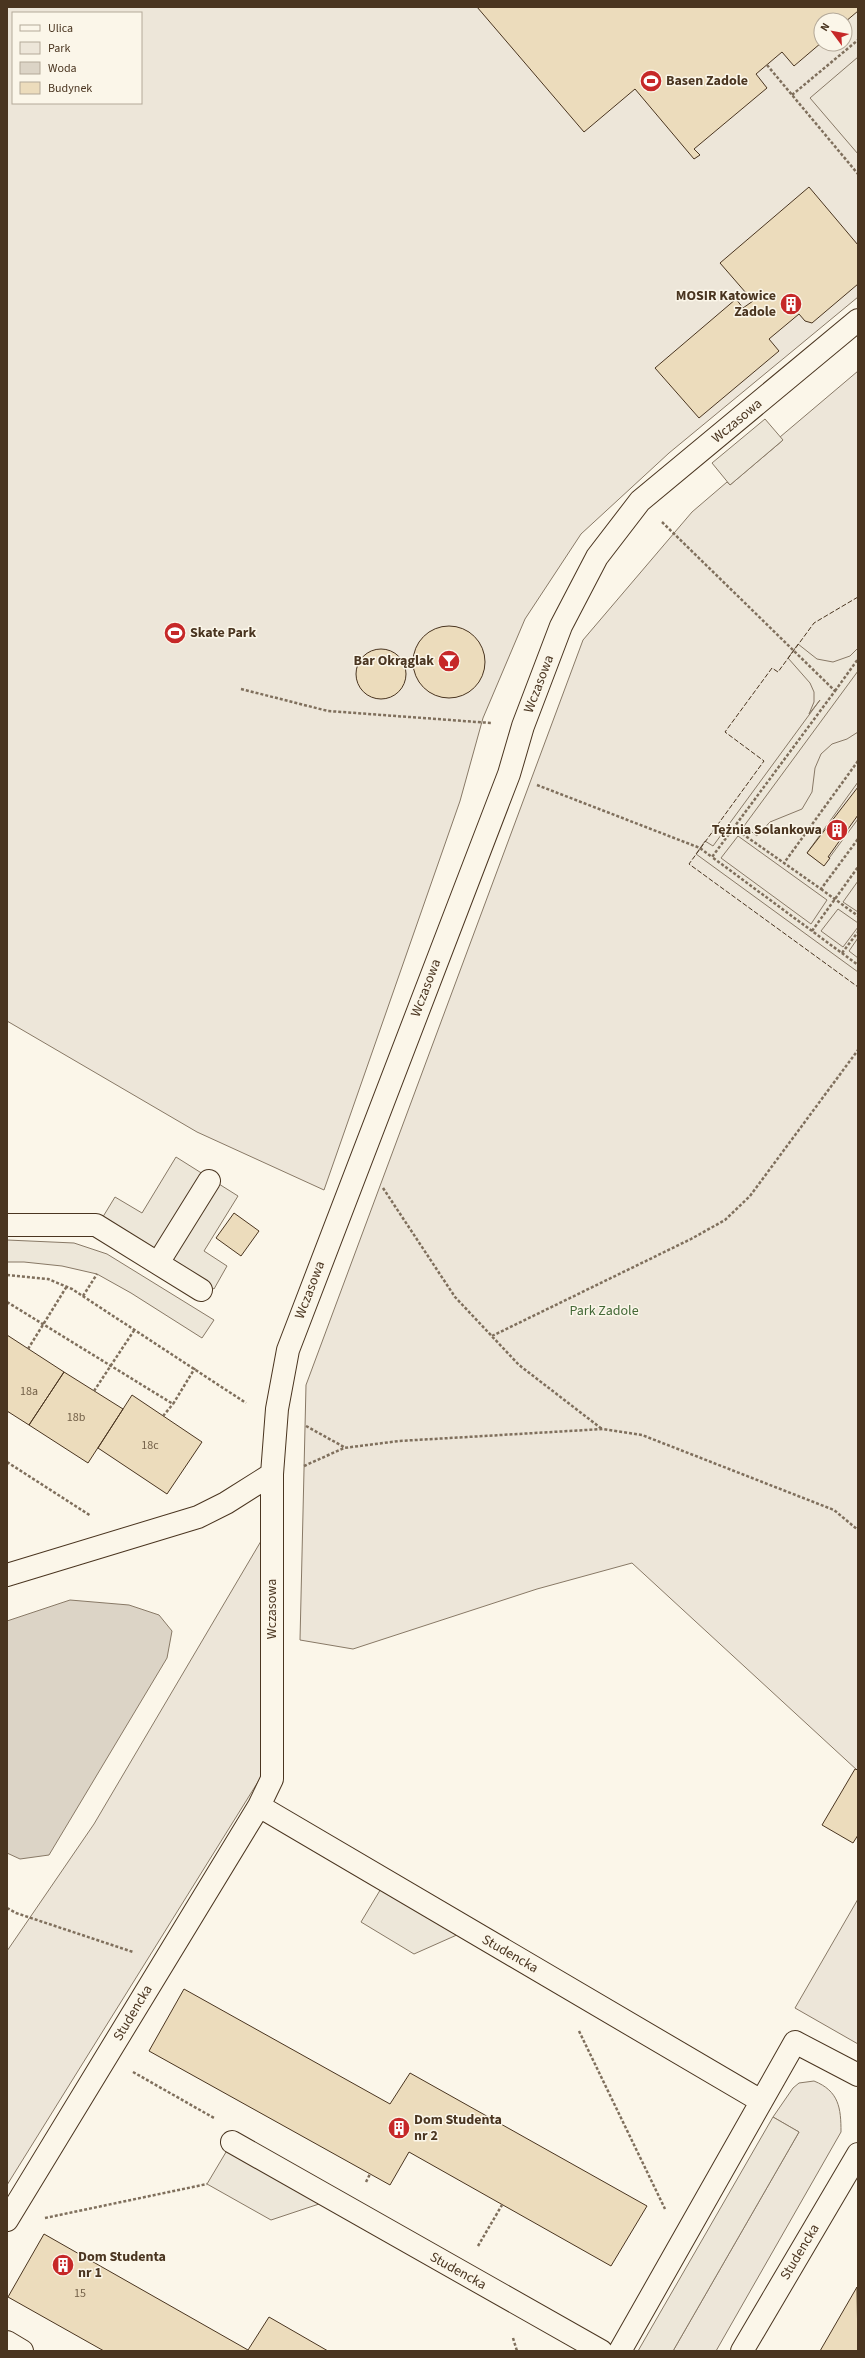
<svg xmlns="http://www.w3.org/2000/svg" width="865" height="2358" font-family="'Source Sans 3',sans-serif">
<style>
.green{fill:#ede6d9;stroke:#887966;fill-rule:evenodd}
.parking{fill:#ede7d9;stroke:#887966;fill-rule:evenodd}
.water{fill:#dcd4c6;stroke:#887966}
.building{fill:#ecdcbc;stroke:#4a3520}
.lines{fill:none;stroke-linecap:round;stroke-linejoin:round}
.minor-casing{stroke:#4a3520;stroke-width:24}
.path{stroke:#7f6f5c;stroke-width:2.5;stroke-dasharray:3 2;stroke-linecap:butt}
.minor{stroke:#fbf6e9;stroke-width:22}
.fence{stroke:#4a3520;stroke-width:1;stroke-dasharray:5 2;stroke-linecap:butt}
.labels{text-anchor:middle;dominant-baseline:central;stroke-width:3;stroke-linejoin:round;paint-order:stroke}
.number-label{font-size:12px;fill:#725f47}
.poi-label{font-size:14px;font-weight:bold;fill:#4a3520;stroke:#fbf6e9;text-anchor:start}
.street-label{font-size:14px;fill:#4a3520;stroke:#fbf6e9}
.park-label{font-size:14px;fill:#436837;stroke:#fbf6e9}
</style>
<rect width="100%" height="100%" fill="#fbf6e9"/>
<!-- green -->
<path class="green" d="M7,7H858V297L669,453L581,534L525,619L483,718L460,801L324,1190L197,1132L7,1021ZM13,13H141V103H13ZM821,20H845V44H821Z
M858,371V1771L632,1563L537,1589L353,1649L300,1640L306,1385L583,640L692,512L727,482L730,485L782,441L780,437Z
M264,1536L261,1777L7,2185V1951L94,1824Z
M858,1899V2044L795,2008Z
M814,2081C839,2091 841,2108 841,2132L716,2351H673L799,2132L773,2117L793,2088L799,2083Z"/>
<!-- parking -->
<path class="parking" d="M858,57V154L810,98Z
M765,419L783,440L730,485L712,463Z
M798,644L817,659L833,662L850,656L858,648V671L744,826L757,836L770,822L802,809L812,792L815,768L821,754L832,744L847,739L858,732V782L807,853L824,865L858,819V881L843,902L858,912V923L838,909L821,931L843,947L858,927V938L849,951L858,958V972L696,854L705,841L713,846L820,700L809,714L814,702V692L810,683L788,658ZM738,836L827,900L811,924L721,858Z
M176,1157L238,1196L204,1251L227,1266L214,1289L101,1220L115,1197L142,1213Z
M7,1240L74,1243L107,1254L214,1320L202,1338L131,1293L97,1274L62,1266L24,1262H7Z
M385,1882L468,1930L414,1954L361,1922Z
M773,2117L799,2132L673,2351H638Z
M232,2142L331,2200L271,2220L207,2184Z"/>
<!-- water -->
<path class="water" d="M70,1600L129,1605L159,1615L172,1631L167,1658L49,1855L20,1859L7,1853V1621Z"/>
<!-- building -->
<path class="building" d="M477,7H858V11L845,22V20H821V43L794,66L782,52L756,74L767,88L694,149L700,155L694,159L635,89L584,132Z
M809,187L858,245V284L812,323L805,321L799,314L769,339L779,351L699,418L655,368L736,299L743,308L753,301L720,263Z
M413 662a36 36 0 1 1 72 0a36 36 0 1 1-72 0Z
M356 674a25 25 0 1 1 50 0a25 25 0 1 1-50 0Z
M858,787V815L828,857L830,858L824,866L807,853Z
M234,1213L259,1231L241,1256L216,1238Z
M7,1335L64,1372L29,1425L7,1411Z
M64,1372L123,1409L88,1463L29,1425Z
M132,1395L202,1442L167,1494L98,1448Z
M855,1769L858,1770V1835L853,1843L822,1825Z
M184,1989L390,2104L410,2073L647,2206L611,2266L409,2152L390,2185L149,2051Z
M44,2234L248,2350L269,2317L328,2351H104L8,2297Z
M857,2287L858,2351H820Z"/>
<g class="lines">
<!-- minor casing -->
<g class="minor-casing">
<path id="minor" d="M7,1225H96L201,1290
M158,1263L209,1181
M7,1575L198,1517L226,1503L272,1474
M259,1806L761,2101
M232,2142L601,2351
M7,2220L259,1806L272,1779V1474L277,1409L288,1350L509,774L523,726L561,626L597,557L640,501L858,320
M7,2342L22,2351
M620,2351L795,2042L858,2075
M742,2351L858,2154"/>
</g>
<!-- path -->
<path class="path" d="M767,65L858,174
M792,95L858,40
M662,522L835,691L712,857L858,965
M241,689L328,711L491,723
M835,691L858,659
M858,761L784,863L821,889L858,839
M537,785L700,848L712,857
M734,828L784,863
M821,889L858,916
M812,931L858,867
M842,953L858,932
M383,1188L455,1297L519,1365L602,1429
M7,1275L48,1279L72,1289L246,1403
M83,1296L97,1274
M7,1302L173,1404L195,1368
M492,1336L691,1239L725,1220L750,1196L858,1050
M28,1349L67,1286
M94,1391L135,1329
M163,1416L173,1404
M306,1426L344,1447
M7,1462L91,1516
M304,1466L344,1448L399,1441L603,1429L642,1435L834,1510L858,1530
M7,1908L16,1913L133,1952
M579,2031L665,2209
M133,2072L214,2118
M366,2182L370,2174
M45,2218L207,2184
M478,2246L502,2205
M513,2338L517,2351"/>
<!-- minor -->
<use href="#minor" class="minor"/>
<!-- fence -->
<path class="fence" d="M858,597L814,623L778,672L772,668L725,732L764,761L689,864L858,987"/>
</g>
<!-- icons -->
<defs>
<g id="stadium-disc" transform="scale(1.15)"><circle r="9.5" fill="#c62828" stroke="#fbf6e9"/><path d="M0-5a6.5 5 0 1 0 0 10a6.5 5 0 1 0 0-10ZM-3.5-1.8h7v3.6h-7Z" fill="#fff"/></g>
<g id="building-disc" transform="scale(1.15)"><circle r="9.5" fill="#c62828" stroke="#fbf6e9"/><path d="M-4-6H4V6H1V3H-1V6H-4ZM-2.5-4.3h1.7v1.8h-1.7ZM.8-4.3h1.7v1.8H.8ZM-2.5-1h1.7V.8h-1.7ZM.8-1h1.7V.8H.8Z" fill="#fff"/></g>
<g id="bar-disc" transform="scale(1.15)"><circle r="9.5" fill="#c62828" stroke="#fbf6e9"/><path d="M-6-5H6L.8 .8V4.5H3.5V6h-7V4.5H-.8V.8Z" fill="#fff"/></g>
</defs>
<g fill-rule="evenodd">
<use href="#stadium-disc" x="651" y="81"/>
<use href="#building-disc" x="791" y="304"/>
<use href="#stadium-disc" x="175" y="633"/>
<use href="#bar-disc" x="449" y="661"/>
<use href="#building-disc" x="837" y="830"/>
<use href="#building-disc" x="399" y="2128"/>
<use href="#building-disc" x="63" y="2265"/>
</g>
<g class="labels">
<!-- number labels -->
<g class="number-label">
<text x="29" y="1391">18a</text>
<text x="76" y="1417">18b</text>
<text x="150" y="1445">18c</text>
<text x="80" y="2293">15</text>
</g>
<!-- poi labels -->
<g class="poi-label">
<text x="666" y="81">Basen Zadole</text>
<text x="776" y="296" text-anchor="end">MOSIR Katowice<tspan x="776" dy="16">Zadole</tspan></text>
<text x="190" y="633">Skate Park</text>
<text x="434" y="661" text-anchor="end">Bar Okrąglak</text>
<text x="822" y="830" text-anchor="end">Tężnia Solankowa</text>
<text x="414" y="2120">Dom Studenta<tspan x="414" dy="16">nr 2</tspan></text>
<text x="78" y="2257">Dom Studenta<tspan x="78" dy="16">nr 1</tspan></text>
</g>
<!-- street labels -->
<g class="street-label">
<text transform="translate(737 421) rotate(-40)">Wczasowa</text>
<text transform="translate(539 684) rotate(-69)">Wczasowa</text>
<text transform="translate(426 988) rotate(-69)">Wczasowa</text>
<text transform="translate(310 1290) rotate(-69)">Wczasowa</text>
<text transform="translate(272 1609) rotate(-90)">Wczasowa</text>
<text transform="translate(510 1954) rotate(30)">Studencka</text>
<text transform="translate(133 2013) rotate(-59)">Studencka</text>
<text transform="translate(800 2252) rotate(-59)">Studencka</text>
<text transform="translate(458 2271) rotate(29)">Studencka</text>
</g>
<!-- park labels -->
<g class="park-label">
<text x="604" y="1311">Park Zadole</text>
</g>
</g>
<!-- border -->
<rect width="865" height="2358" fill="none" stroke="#4a3520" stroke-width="16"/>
<!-- legend -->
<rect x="12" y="12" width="130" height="92" fill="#fbf6e9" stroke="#b4a999"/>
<rect x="20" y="25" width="20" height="6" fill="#fbf6e9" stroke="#b4a999"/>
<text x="48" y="32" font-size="12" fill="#4a3520">Ulica</text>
<rect x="20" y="42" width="20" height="12" fill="#ede6d9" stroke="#b4a999"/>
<text x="48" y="52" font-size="12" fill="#4a3520">Park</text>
<rect x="20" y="62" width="20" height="12" fill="#dcd4c6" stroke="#b4a999"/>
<text x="48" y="72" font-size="12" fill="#4a3520">Woda</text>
<rect x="20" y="82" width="20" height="12" fill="#ecdcbc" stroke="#b4a999"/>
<text x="48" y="92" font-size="12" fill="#4a3520">Budynek</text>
<!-- north arrow -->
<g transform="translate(833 32) rotate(302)"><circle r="19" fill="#fbf6e9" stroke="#b4a999"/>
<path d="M0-3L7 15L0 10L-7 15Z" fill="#c62828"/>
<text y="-6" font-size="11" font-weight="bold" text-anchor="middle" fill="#4a3520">N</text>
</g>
</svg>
